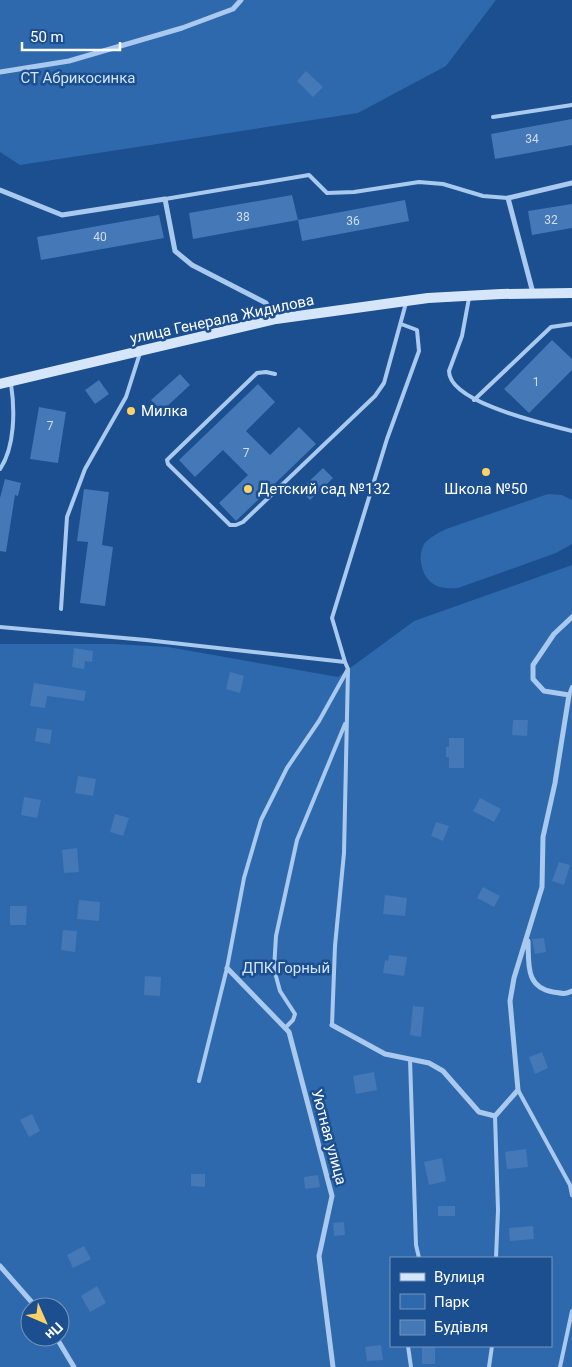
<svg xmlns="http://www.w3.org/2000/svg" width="572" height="1367" font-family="Roboto,sans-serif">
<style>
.green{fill:#2e69ad;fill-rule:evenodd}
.building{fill:#4478b7}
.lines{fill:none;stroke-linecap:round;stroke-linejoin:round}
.lane{stroke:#a9c9ee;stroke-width:4}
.street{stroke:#a9c9ee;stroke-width:5}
.secondary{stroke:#d6e6fa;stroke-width:10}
.poi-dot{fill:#ffd166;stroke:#1b4f8f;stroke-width:2}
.labels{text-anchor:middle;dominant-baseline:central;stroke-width:5;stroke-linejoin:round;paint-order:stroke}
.number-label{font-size:12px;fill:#d0dded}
.park-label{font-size:15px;fill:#cfe3fa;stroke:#1b4f8f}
.street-label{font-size:15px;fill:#fff;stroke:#1b4f8f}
.poi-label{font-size:15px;fill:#fff;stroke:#1b4f8f;text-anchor:start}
</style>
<rect width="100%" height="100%" fill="#1b4f8f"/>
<!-- green -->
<path class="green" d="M0,0H496L446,66L358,113L20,165L0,152Z
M548,494L562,495L572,500V544L556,553L458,588C438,590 425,584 421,563C420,557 421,550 424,544C430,537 438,533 446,529Z
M572,565V1367H0V644H114L168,647L338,677L414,621ZM391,1258H551V1346H391ZM30,1307H60V1337H30Z"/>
<!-- building -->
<path class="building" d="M306,71L323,87L313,97L297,81Z
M572,119V145L495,159L491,134Z
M292,195L298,220L193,239L189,213Z
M405,200L409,221L302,241L298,220Z
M572,204V228L532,235L528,211Z
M159,215L164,238L41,260L37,237Z
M552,340L572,359V370L529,413L504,389Z
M180,374L190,385L162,411L151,400Z
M99,380L109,394L95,404L85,390Z
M258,384L275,402L246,431L270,455L299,427L316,444L236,521L219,503L248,475L223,450L195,477L179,460Z
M39,407L66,412L58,463L30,459Z
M323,468L333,478L310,500L300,490Z
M5,479L21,483L18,496L15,495L6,552L0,551V498Z
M84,489L109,492L102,545L113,547L105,606L80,603L88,542L77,541Z
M74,648L93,651L92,662L85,661L84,669L72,667Z
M230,672L244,676L240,693L226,689Z
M34,683L86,691L84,701L47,696L45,708L30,706Z
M513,720H528L527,736L512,735Z
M37,728L52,730L50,744L35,741Z
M449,738H464V768H449V757H446V747H449Z
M78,776L96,779L93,796L75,793Z
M24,797L41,800L37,818L21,815Z
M480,798L501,809L494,822L473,811Z
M115,814L129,818L123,836L110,832Z
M436,822L449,826L443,841L431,836Z
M77,848L79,872L64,873L62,850Z
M559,862L570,865L564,885L552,881Z
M483,887L500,896L494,907L477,898Z
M385,895L407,898L405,916L383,914Z
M79,900L100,902L99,921L77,919Z
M10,906H27L26,925H10Z
M63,930L77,931L75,952L61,950Z
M544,938L546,952L535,954L532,939Z
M389,955L407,957L404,976L383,973L385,960L388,961Z
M145,976L161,977L160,996L144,995Z
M413,1006L424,1007L421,1037L410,1035Z
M542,1052L548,1068L535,1074L529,1057Z
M374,1072L377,1090L356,1094L353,1076Z
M32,1114L40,1131L29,1137L20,1120Z
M526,1149L528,1167L507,1169L505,1152Z
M442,1158L446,1181L429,1185L424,1162Z
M191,1174H205V1187L191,1186Z
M318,1175L320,1187L305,1189L304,1177Z
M438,1206H455V1216H438Z
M344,1222L345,1235L334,1236L333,1223Z
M533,1226L534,1239L510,1241L509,1228Z
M84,1246L91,1259L73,1268L67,1255Z
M97,1286L106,1303L90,1312L81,1296Z
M381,1345L383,1360L367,1361L365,1347Z
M422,1346H435V1364H422Z"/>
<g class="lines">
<!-- lane -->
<path class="lane" d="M493,117L572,105
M165,199L309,175L327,193L354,192L419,182L443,184L483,196L508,198
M469,298L462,336L449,371C449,403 546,424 572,431
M275,374L266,372L257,373L167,460L168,464L230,525H236L243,522L375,396L384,383L406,303
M474,400L551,327L572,324
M0,469C15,447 15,410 11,384
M61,609L67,517L85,469L126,397L140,353
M0,627L146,640L345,662L348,669L319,721L287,768L261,820L244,878L227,968L199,1081
M345,662L332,618L387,439L419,351L417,330L401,324
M569,695L572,687
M332,1025L335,946L344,853L348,670
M285,1028L293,1020L295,1014L280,991L274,969L276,936L297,840L345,724
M410,1059L416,1245L419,1258
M518,1090L570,1185L572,1195
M495,1116L498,1210L496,1258
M408,1346L411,1367
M489,1367L492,1346
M560,1367L572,1311"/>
<!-- street -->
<path class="street" d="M0,72L69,61L182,28L233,9L241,0
M0,190L62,215L165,199L175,251L192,265L266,303L276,319
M533,293L508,198L572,183
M528,941C529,964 525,987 553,992C560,993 565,995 572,991
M227,968L289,1032L332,1196L319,1256L333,1367
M332,1025L385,1054L429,1063L443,1071L479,1112L495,1116L518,1090L510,1001L514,978L542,887L543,837L555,783L569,695L544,691L533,679V665L554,634L572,617
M0,1266L36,1307
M56,1337L74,1367"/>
<!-- secondary -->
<path class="secondary" d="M0,384L276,319L428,298L501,294L572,293"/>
</g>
<!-- markers -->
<g class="poi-dot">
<circle cx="131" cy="411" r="5"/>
<circle cx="486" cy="472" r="5"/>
<circle cx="248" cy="489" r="5"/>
</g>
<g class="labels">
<!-- number labels -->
<g class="number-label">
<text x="532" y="139">34</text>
<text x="243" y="217">38</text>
<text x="551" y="220">32</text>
<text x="353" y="221">36</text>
<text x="100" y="237">40</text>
<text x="536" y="382">1</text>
<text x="50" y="426">7</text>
<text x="246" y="453">7</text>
</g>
<!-- park labels -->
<g class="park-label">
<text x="78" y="78">СТ Абрикосинка</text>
<text x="286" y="968">ДПК Горный</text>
</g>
<!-- street labels -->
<g class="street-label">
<text transform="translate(222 319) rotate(-12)">улица Генерала Жидилова</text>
<text transform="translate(329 1137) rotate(75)">Уютная улица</text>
</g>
<!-- poi labels -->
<g class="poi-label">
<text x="141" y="411">Милка</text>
<text x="258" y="489">Детский сад №132</text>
<text x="486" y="489" text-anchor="middle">Школа №50</text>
</g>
</g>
<!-- legend -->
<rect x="390" y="1257" width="162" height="90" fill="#1b4f8f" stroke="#7695bc"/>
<rect x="400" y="1273" width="25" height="8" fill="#d6e6fa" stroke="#7695bc"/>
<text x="434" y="1282" font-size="15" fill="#ffffff">Вулиця</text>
<rect x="400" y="1294" width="25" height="15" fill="#2e69ad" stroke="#7695bc"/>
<text x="434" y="1307" font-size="15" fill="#ffffff">Парк</text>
<rect x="400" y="1320" width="25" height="15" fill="#4478b7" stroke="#7695bc"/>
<text x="434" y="1332" font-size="15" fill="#ffffff">Будівля</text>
<!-- north arrow -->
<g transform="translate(45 1322) rotate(135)"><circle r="24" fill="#1b4f8f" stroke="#7695bc"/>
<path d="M0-4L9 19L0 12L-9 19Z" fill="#ffd166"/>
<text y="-8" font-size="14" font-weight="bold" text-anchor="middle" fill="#ffffff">Пн</text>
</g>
<!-- scale -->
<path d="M22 42v8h98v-8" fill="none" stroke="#ffffff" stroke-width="2.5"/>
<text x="30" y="42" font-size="15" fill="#ffffff" stroke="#1b4f8f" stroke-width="4" paint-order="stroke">50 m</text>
</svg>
